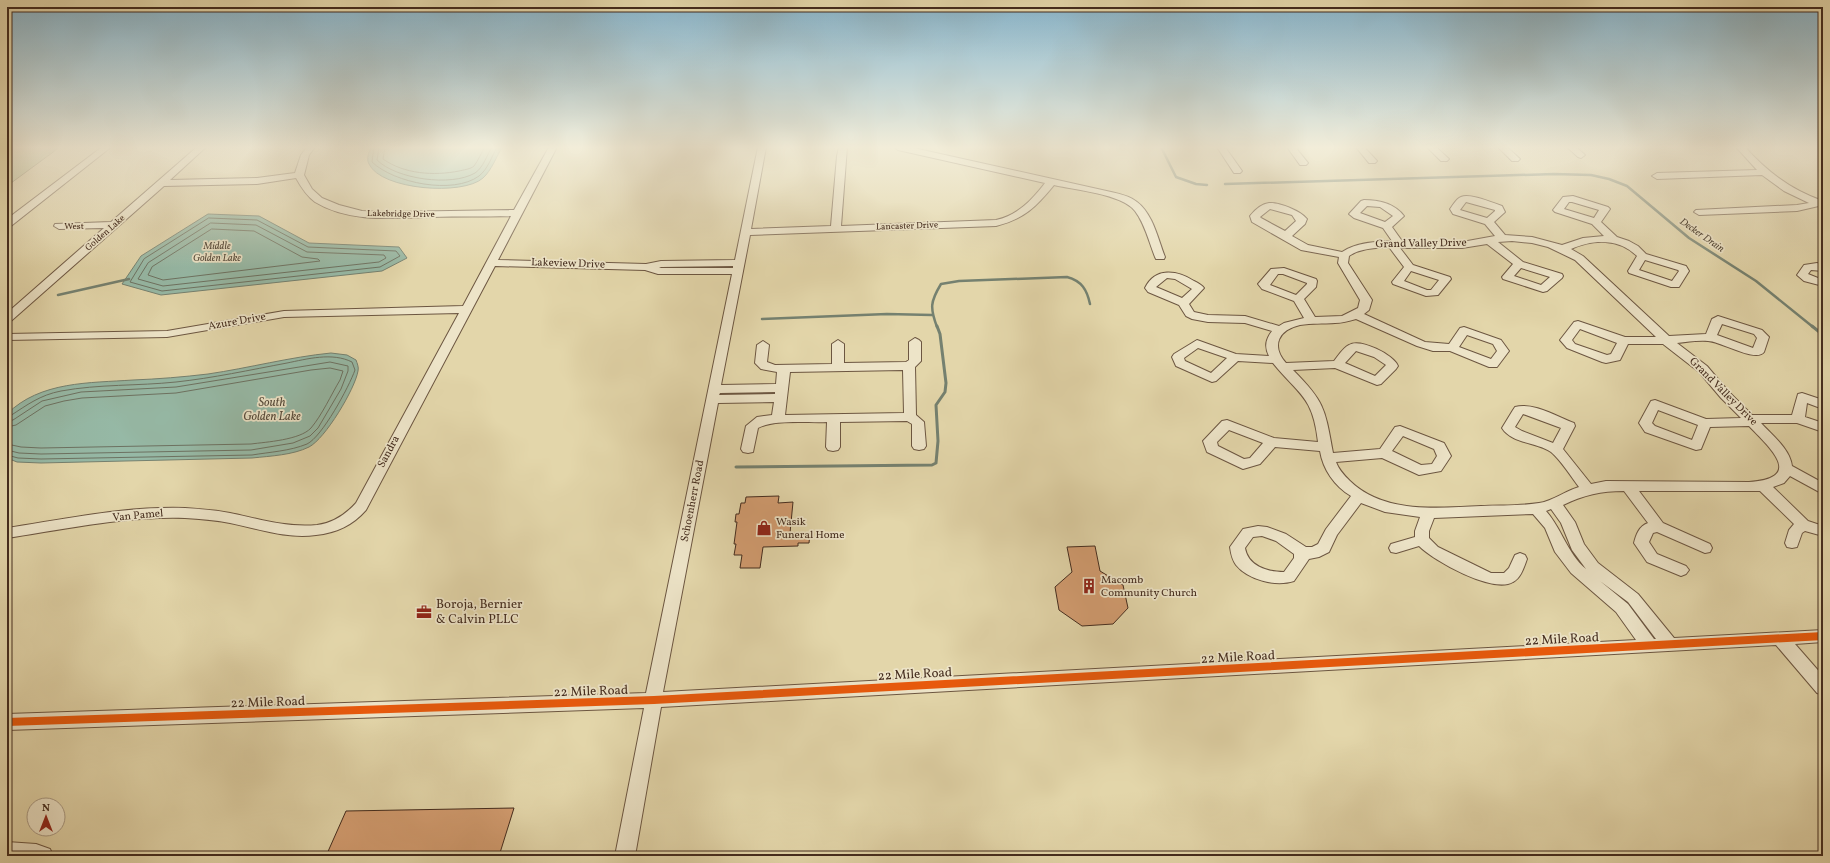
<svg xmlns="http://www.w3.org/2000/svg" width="1830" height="863" font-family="Vollkorn,serif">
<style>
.green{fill:#b0be8b;stroke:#7a7554}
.water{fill:#96b9a6;stroke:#758170}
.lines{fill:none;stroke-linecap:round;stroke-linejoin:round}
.shore{stroke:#6d7262;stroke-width:1}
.stream-far1{stroke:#758170;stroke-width:2.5}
.stream{stroke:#758170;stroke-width:3}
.building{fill:#d39d71;stroke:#442c1e}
.minor-casing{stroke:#6c5641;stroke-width:2}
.minor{fill:#ede4c8;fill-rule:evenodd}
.cycleway-casing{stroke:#ede4c8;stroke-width:10}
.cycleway{stroke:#e8590c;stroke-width:8}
.labels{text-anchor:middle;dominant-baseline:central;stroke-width:3.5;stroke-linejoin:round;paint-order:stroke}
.far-street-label{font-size:9px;fill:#442c1e;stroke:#ede4c8}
.far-water-label{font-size:10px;font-style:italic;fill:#544839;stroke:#ede4c8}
.street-label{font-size:11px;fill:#442c1e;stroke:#ede4c8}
.poi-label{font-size:11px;fill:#442c1e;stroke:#ede4c8;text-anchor:start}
.water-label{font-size:12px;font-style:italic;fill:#544839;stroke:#ede4c8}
.near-poi-label{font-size:13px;fill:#442c1e;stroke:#ede4c8;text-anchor:start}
.near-street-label{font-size:13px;fill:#442c1e;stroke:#ede4c8}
</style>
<rect width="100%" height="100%" fill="#e3d6aa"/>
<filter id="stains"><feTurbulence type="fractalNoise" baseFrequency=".005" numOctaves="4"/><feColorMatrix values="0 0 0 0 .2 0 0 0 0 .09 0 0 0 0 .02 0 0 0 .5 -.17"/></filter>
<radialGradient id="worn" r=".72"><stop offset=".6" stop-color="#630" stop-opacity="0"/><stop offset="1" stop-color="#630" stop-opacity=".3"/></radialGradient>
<!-- green -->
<path class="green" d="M7,147H60L7,186Z"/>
<!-- water -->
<path class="water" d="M371,147H502C497,156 491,171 483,178C463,196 381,190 369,164C366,159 369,152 371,147Z
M208,214L259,216L309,243L399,247L407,258L382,271L161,295L122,284L141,256Z
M331,353L347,355L356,360C357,363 359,367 358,371C355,389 325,439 309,447C293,455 271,456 252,458L41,463L17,462L7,458V414C40,381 90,383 133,380C158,379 183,377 208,374C249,368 290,357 331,353Z"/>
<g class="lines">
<!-- shore -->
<path class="shore" d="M374,147L372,162C394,183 453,195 479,176C488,169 492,156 497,147
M379,147L377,160C396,179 451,187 475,173C483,168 487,155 492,147
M385,147L383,159C404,174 434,176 459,171C463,170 471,169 474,166C478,161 481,153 485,147
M209,218L257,220L308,247L396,251L400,256L380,267L162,291L130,282L144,259Z
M211,223L256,225L307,252L384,255L386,258L379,262L163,286L138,279L148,263Z
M212,229L254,231L302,257L318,259L320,261L163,280L148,275L152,267Z
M7,416H10C27,405 40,395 61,391C99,384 138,386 176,382C213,378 250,370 287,363C307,359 332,352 352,362L355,370C349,387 322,437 307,444C290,451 270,452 252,455L41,459L18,458L7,455
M7,421L13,420L42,401L81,392L176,387L330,362L348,366V371L341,389L318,428L310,436L293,443L251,450L41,454L19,453L7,450
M7,427L16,425L45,406L64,401L82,398L176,393L311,370L330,368L343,371L340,380C331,395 322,415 311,428C300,440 266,442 251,444L41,448L21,447L7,444"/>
<!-- stream-far1 -->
<path class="stream-far1" d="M1161,147L1176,177L1196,184L1207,185
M1225,184L1554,174L1591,175L1609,179L1627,186L1689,238L1756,281L1813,327
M58,295L129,279
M762,319L887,314L932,315
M937,327C930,308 930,302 941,284L959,281L1067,277C1082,281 1087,290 1090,304"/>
<!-- stream -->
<path class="stream" d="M1812,326L1823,335
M736,467L932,465L936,463L938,441L936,405L945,392L946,383L940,334L937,326"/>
</g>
<!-- building -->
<path class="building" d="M779,496L778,503L793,502L790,533H810L809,543H798V546L763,547L760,568H740L742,555H734L736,544H734L737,522H735L736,514H739L741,503H745L746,497Z
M1095,546L1100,571L1123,585L1128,608L1113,624L1082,626L1059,610L1055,587L1072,572L1067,547Z
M514,808L499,856H326L346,811Z"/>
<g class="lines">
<!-- minor casing -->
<g class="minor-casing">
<path id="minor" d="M102,147H111L11,226L7,227V219Z
M197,147H206L170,180L257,178L295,173L301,155L307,147H315L309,155L304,175L312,189L322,198L339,205L362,211L390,212L514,210L549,147H557L498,260L646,264L661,261L735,260L758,147H766L751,229L831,226L837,156L839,147H847L841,226L996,220C1018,215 1032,200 1045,183L898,150L894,147H909L1111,192C1120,194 1130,196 1137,202C1153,214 1158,239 1165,257L1164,259H1156L1155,257C1149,242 1145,224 1135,211C1123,194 1074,190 1054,185C1036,207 1024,219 996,226L750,235L721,385L776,384L777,372L761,369L755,363L757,345L763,341L769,345L767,362L775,365L832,364V344L838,340L844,344V363L906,362L909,360V342L915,338L919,340L921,342V361L915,367L916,415L924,422L926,446L924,449L919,450L914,449L912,446V424L907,421L840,422V447L838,450L833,451L828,450L826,447L827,422C809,423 774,419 758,428L753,452L748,453L743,452L741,449L746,426L757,417L772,415L774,402L718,403L663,692L1636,640L1616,612L1571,573L1555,552L1545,528L1533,514L1434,518L1429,531V538L1438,547L1491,573H1504L1509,568L1515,555L1520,553L1525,555L1527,559C1524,567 1521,578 1513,582C1493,594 1434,561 1419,546L1396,553L1391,552L1389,548L1391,544L1415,537V531L1420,517L1385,512L1361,503L1337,535L1329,552L1319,557L1309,559L1294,581C1276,587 1248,580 1236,565C1232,559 1231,554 1230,547L1243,529L1258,526L1267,527L1286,534L1306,547H1312L1318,544L1326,529L1351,496C1334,486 1323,469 1320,451L1275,447L1260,464L1243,469L1207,452L1203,441L1222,421L1227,420L1274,438L1318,442C1313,396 1299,395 1273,363L1238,361L1216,381L1212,382L1176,366L1172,357L1174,354L1197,340L1236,354L1269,356C1264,346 1266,339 1272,331L1245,323L1208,322L1192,319L1186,316L1179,305L1148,292L1145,288C1155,267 1177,270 1194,281C1198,283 1202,285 1204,288L1189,304L1194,312L1208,315L1245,316L1279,326L1284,323L1304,318L1294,301L1262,289L1258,284L1271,269L1284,268L1316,279L1317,281L1316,287L1304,299L1315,317L1342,316L1358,308L1360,300L1338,263L1339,257L1301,250L1252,222L1250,216C1254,211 1261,204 1269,203C1279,202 1301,211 1307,219L1305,224L1292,236L1308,245L1342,252C1357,242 1375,242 1392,241L1383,228L1354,218L1349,214L1361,201L1364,200C1379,200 1394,203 1404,216L1392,227L1402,241L1462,242L1495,236L1485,224L1453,214L1450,209C1453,205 1457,198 1461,197C1470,193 1493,203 1502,206L1505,212L1494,222L1505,235L1532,237L1562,245L1583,238L1604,236L1592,224L1555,212L1553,210L1563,197L1573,196L1608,207L1610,209L1601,222L1617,237L1629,241L1638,246L1646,254L1686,266L1689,271L1679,287H1671L1629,273L1628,271L1637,256C1619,238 1593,239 1571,249L1583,256L1669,336L1706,334L1712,319L1718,316L1762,330L1769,337L1764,352C1756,363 1720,341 1708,341C1698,340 1687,342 1677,343L1707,366L1729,392L1752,415H1792L1798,394L1802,393L1823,400V409L1807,403L1805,417L1823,423V432L1797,423H1761C1772,435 1790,449 1792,466L1823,483V494L1790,476L1784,483L1773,487L1808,521L1823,526V536L1805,531L1802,533L1797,547L1792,548L1787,547L1785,543L1789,530L1794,524L1760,491H1639L1663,523L1710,544L1712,548L1710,552L1705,553L1657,532L1653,533L1649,542L1657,554L1686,566L1689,570L1686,574L1681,576L1647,562L1634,543C1636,535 1639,526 1648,523L1624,491C1601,491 1584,495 1563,505L1575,522L1584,544L1598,563L1638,594L1674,638L1823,630V642L1795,644L1823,676V695L1817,693L1776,645L661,707L635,856H615L644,708L7,730V714L646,693L732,274H658L645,270L495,266L366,510C353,525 336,533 316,535C287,539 259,529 230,523C215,520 200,519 185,518C125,516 66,529 7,538V528C66,519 125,506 185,508C200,509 215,510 230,513C259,519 287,528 317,525C333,523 345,515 356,503L459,313L284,317L167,337L7,340V334L167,331L284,311L463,306L511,216C485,217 458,216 432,217C394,218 349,223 315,202C307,196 301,187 296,178L257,184L164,186L11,321L7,322V313L104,228L59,229L54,226L55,224L111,222ZM1466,202L1495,210V211L1487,218L1460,210ZM1569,202H1572L1599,210L1594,218L1564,209ZM1367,206L1380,207L1393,216L1385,222L1360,213ZM1270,209L1292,215L1296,221L1285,231L1261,218L1260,217ZM1512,241L1532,243L1548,247L1575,260L1656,337H1625L1578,321L1574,322L1560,340L1567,348L1602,362L1606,363L1620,360L1628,344H1663L1699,372L1721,398L1741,418L1706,419L1655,400L1651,401L1639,423L1645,432L1696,450L1701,449L1710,427L1749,426C1770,448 1805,478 1749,482L1606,481L1591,484L1563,449L1575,426L1574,423C1556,416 1533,402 1515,407L1513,410L1502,428C1512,444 1537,442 1551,452C1560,459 1572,478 1579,487C1565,491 1553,501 1539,503C1520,506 1501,505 1481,506C1438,508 1384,514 1350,481C1344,475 1339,470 1336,462L1382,458L1419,475L1441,471L1451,456L1444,443L1400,426L1395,427L1380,449L1333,453C1325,409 1325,402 1293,370L1335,368L1377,385L1381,384L1396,369L1398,366C1394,355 1360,338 1349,345C1343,348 1338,356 1334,361L1286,363C1271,346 1278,330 1300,325C1312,323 1323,324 1335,323C1342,323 1349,321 1356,319L1417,346L1433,351H1450L1489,367H1497L1509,351L1501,340L1464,327L1460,328L1449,344L1425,342L1364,314L1369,310L1372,300L1348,263L1349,256C1361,248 1375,248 1389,247L1404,267L1392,282L1393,284L1426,296L1438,295L1451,279L1450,277L1413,265L1400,248H1462L1487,244L1513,264L1502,277L1503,279L1543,292L1547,291L1562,278L1563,276L1562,274L1523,262L1498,242ZM1645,260L1678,270L1679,271L1672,281L1639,270ZM733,266V268H659L661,267ZM1521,268L1550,277L1541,285L1514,276ZM1411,271L1439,280L1431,290H1427L1404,281ZM1278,274H1283L1307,283V284L1296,295L1270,285ZM1167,278L1175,279L1192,289L1182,298L1156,287ZM1722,324L1754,334L1757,338L1753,348L1717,335ZM1580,329L1617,343L1611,354L1607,355L1575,344L1572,340ZM1467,335L1493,344L1497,351L1491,359L1459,347ZM1198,348L1227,358L1211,373L1185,361L1184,358ZM1356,351L1374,357L1386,365L1375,376L1345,363ZM903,370L904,413L785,415L790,372ZM775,392V394L719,395L720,393ZM1658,410L1698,425L1692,440L1655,426L1652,423ZM1523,414L1561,428L1553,443L1522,431L1515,427ZM1229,430L1263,443L1250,458L1244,459L1218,446L1217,442ZM1403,436L1434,449L1437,456L1432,464L1421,465L1392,451ZM1551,509L1561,523L1572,550L1586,569C1567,553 1562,529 1546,511ZM1262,536L1276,541L1294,554V558L1284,572C1267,572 1248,566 1245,548L1253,537ZM1600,581L1628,602L1656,639H1654L1628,604Z
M1217,147H1225L1242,171L1240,173H1234Z
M1287,147H1295L1308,163L1306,165H1300Z
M1356,147H1364L1377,161L1375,163H1369Z
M1427,147H1436L1449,159L1447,161H1441Z
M1498,147H1507L1520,159L1518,161H1512Z
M1567,147H1576L1585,155L1581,158L1578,157Z
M1736,147H1745C1766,171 1791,190 1823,201V205L1797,211L1699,215L1694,212L1696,210L1797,205L1809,203L1784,191L1762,175L1657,179L1652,176L1657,173L1757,170Z
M1817,263L1823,265V271L1811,270L1808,274L1823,280V286L1804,281L1797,275L1804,265Z
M7,842L36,844L50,849L53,856H7Z"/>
</g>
<!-- minor -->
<use href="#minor" class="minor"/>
<!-- cycleway casing -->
<g class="cycleway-casing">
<path id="cycleway" d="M7,722L654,700L1823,636"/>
</g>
<!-- cycleway -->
<use href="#cycleway" class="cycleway"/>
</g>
<!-- sky -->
<linearGradient id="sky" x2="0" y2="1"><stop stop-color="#87b6ce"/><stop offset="0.55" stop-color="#f2edd9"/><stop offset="1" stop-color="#f2edd9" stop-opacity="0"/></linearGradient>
<rect width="1830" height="268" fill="url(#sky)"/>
<!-- icons -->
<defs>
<g id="shop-bare" transform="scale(1.2)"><path d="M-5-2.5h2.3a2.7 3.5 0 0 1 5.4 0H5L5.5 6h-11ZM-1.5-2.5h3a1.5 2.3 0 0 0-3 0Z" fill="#8f2418" stroke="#ede4c8" stroke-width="2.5" paint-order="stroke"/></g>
<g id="building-bare" transform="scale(1.2)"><path d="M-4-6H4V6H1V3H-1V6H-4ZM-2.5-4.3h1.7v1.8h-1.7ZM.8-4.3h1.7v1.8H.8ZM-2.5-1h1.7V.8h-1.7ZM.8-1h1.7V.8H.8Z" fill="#8f2418" stroke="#ede4c8" stroke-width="2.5" paint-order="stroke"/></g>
<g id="office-bare" transform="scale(1.2)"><path d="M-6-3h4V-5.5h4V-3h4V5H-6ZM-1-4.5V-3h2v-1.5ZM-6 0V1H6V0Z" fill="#8f2418" stroke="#ede4c8" stroke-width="2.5" paint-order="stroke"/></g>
</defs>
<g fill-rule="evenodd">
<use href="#shop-bare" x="764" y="528"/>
<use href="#building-bare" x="1089" y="586"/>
<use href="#office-bare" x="424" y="612"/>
</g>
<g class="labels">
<!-- far-street labels -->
<g class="far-street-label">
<text transform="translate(401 214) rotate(1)">Lakebridge Drive</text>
<text x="74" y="226">West</text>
<text transform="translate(907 226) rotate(-2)">Lancaster Drive</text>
<text transform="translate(105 233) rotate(-41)">Golden Lake</text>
</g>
<!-- far-water labels -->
<g class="far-water-label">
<text transform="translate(1702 235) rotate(35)">Decker Drain</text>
<text x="217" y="246">Middle<tspan x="217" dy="12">Golden Lake</tspan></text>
</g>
<!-- street labels -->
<g class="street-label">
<text transform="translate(1421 244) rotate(-1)">Grand Valley Drive</text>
<text transform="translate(568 264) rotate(2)">Lakeview Drive</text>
<text transform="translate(237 322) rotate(-10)">Azure Drive</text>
<text transform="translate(1723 392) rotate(45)">Grand Valley Drive</text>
<text transform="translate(389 452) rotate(-62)">Sandra</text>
<text transform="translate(693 501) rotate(-79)">Schoenherr Road</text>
<text transform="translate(138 516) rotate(-5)">Van Pamel</text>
</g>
<!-- poi labels -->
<g class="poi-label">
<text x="776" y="522">Wasik<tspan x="776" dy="13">Funeral Home</tspan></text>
<text x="1101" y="580">Macomb<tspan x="1101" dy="13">Community Church</tspan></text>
</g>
<!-- water labels -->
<g class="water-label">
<text x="272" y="403">South<tspan x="272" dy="14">Golden Lake</tspan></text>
</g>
<!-- near-poi labels -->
<g class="near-poi-label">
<text x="436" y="605">Boroja, Bernier<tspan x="436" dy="15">&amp; Calvin PLLC</tspan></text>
</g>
<!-- near-street labels -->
<g class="near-street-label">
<text transform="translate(1562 640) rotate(-3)">22 Mile Road</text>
<text transform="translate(1238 658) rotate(-3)">22 Mile Road</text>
<text transform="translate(915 675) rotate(-3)">22 Mile Road</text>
<text transform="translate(591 692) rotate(-2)">22 Mile Road</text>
<text transform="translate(268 703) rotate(-2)">22 Mile Road</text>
</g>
</g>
<!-- margin -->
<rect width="1830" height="863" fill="none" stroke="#e3d6aa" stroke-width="24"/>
<rect x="8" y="8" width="1814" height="847" fill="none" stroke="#442c1e" stroke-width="2"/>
<rect x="12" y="12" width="1806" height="839" fill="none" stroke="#442c1e"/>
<!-- north arrow -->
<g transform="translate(46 817)"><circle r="19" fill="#ede4c8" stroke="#a99a84"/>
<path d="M0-3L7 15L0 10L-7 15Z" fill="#8f2418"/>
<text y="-6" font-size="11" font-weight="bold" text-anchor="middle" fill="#442c1e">N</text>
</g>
<rect width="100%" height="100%" filter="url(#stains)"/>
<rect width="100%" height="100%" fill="url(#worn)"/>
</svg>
